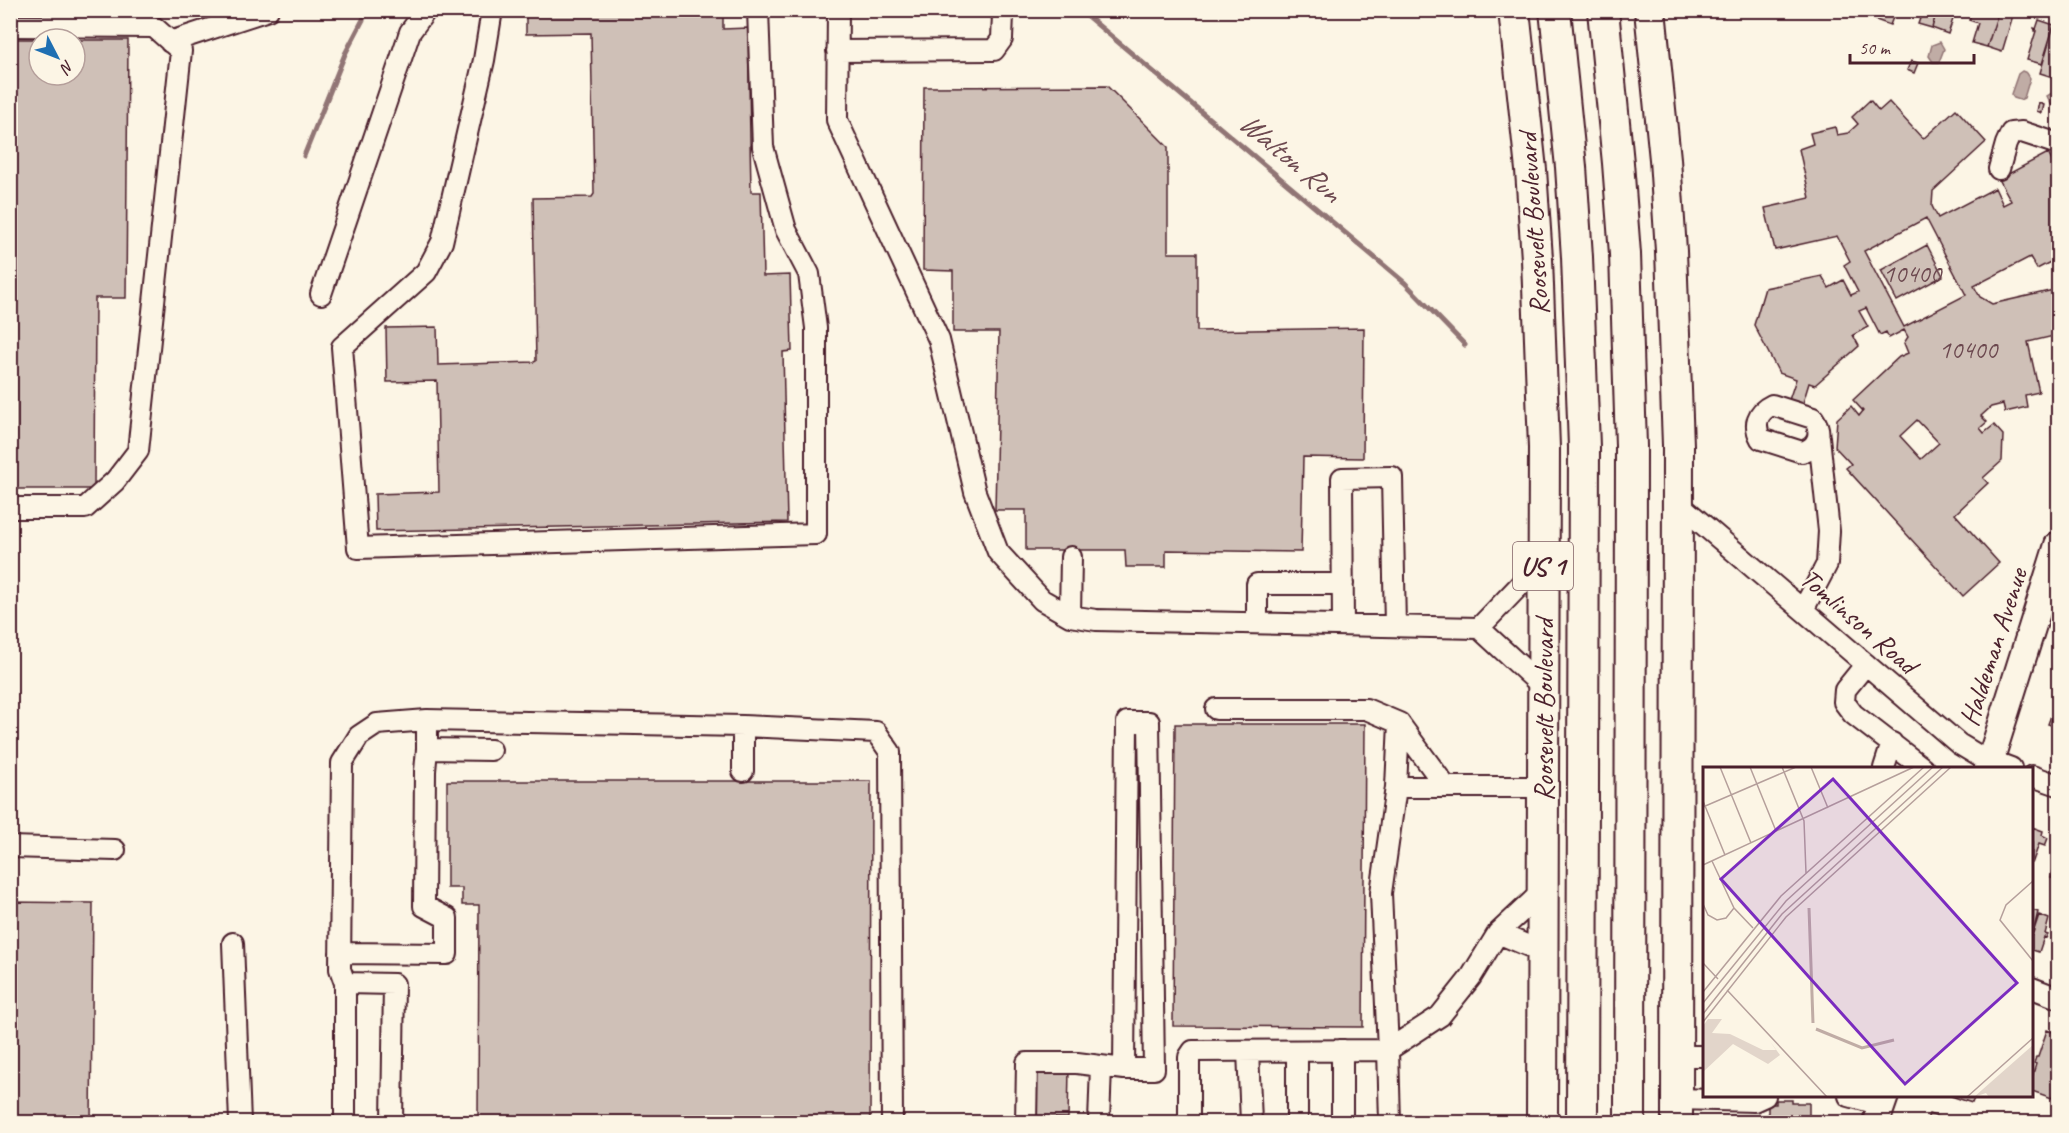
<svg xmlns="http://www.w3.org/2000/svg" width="2069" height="1133" font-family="Caveat,sans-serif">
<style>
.water{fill:#c0aca5;stroke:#917474;stroke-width:1.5}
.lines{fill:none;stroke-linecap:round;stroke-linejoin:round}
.stream{stroke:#917474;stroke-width:5}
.building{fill:#cfc0b7;stroke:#4a1f2b;stroke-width:1.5;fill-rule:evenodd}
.minor-casing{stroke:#4a1f2b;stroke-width:24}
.major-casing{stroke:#4a1f2b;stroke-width:30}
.highway-casing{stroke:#4a1f2b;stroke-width:34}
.minor{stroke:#fcf5e5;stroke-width:20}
.major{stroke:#fcf5e5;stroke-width:26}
.highway{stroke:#fcf5e5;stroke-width:30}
.labels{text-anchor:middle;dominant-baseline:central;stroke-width:4.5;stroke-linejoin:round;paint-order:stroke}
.number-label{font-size:26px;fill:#6b474e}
.shield{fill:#fcf5e5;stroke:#7f5f63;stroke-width:1.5}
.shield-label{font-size:27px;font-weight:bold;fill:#4a1f2b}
.street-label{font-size:28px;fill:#4a1f2b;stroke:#fcf5e5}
.water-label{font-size:30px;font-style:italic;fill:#6d4950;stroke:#fcf5e5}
.inset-river{fill:none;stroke:#c0aca5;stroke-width:3}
.inset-road{fill:none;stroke:#b59f9b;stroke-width:1.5}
.view{fill:#7b2cbf;fill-opacity:0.15;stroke:#7b2cbf;stroke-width:3}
.inset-edge{fill:none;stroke:#4a1f2b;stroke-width:3}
</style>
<rect width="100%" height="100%" fill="#fcf5e5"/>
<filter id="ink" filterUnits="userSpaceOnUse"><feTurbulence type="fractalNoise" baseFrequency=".0167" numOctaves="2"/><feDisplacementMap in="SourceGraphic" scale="12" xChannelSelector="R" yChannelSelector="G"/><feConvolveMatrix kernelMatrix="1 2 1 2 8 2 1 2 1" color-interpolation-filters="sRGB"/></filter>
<g filter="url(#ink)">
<!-- water -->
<path class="water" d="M1940,42L1944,49L1939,62H1933L1929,56L1932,45Z
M2022,71L2027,73L2030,78L2024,98L2020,100L2014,98L2011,94L2018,74Z
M2058,77V103L2052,106L2047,96L2052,93Z"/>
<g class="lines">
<!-- stream -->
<path class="stream" d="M1080,10L1405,283L1465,345
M304,156L345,54L368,10"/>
</g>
<!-- building -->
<path class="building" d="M526,10H723V29L748,28L751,192H761L763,276L790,275L792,351L783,352L787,522L376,531L375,494L439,492L437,381L387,382L386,328L437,327L438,365L534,362L536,361L533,198L592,197L594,194L591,33L526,34Z
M1879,10H1896L1890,25L1876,20Z
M1923,10H1937L1932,28L1918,24Z
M1937,10H1956L1948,34L1932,28Z
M1981,10H1999L1987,47L1972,43L1978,23L1969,20L1972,12L1979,14Z
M1999,10L2014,12L2002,52L1987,47Z
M2039,20L2054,25L2042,64L2027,60L2036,31H2034V28L2036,29Z
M2054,25L2058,26V65L2053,77L2040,73Z
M10,39H39V75H75V40H128L126,298H95L94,489H10Z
M1911,61L1918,63L1914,73L1907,70Z
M1107,86L1168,147V253H1197V331L1364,328L1363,458L1303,457L1301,552L1166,550V567H1126L1125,550H1026V510H995L999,332H953V271L923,270L924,87Z
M1870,100L1879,111L1889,102L1923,139L1956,109L1986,142L1933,191L1932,206L1938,218L1995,188L2003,205L2011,201L1999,179L2048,153L2058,174V258L2037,269L2030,257L1974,286L1980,297L1992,304L2058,289V335L2028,342L2039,392L2025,395L2027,407L2005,412L2003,404L1991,407L1981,416L1987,422L1980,428L1984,433L1994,425L2003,435L2002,461L1983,478L1988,483L1955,514L1999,563L1963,596L1846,468L1851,464L1835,447L1837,419L1851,406L1859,416L1863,411L1853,400L1899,357L1908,353L1904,343L1908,337L1904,330L1889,338L1886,332L1880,335L1866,308L1859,311L1868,327L1853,335L1859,346L1815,385L1809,383L1798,419L1784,415L1796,379L1779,373L1754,325L1765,288L1822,276L1829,288L1843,280L1851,295L1858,292L1844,265L1850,261L1837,236L1775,250L1765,208L1810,198L1799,149L1813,144L1810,133L1835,127L1837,135L1848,133L1858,124L1852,117ZM1926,218L1966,295L1904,327L1864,251Z
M2039,103L2044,105L2042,113L2037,111Z
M1927,245L1943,276L1897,301L1881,270Z
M1917,420L1939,443L1921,459L1900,436Z
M2052,713H2058V736L2052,731L2054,726L2048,724Z
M1175,724H1365L1363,1027L1173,1026Z
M447,781H871L870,1122H478L479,905H462V888H447Z
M2032,827L2043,831L2042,835L2048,838L2045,846L2039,844L2032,864Z
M2058,858V880L2051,878Z
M10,902L93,903L91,1122H10Z
M2032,910L2038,912L2032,936Z
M2039,915L2049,919L2045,934L2048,935L2046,938L2044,937L2039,952L2032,950V936Z
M2047,1030L2058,1034V1080L2052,1098L2032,1091V1077L2036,1064L2034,1063L2036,1057H2038Z
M1033,1069H1069L1068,1118L1032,1117Z
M1951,1096H1975L1972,1103Z
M1776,1100H1792V1103H1809V1122H1768V1104H1776Z
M1929,1114L1952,1122H1926Z"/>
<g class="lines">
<!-- minor casing -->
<g class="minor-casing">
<path id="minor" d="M492,10L484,60L442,242L426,272L342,347L358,548L816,534V328L809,274L786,230L763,147L758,10
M838,10L837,120L939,340L975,492L998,552L1042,600L1070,616L1096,620L1479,628L1543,687
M10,26L154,27L181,51L138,451L115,481L85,508H10
M170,42L268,10
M837,51L994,50L1002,39L1003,14L999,10
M1999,169L2006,144L2011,133L2022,132L2058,144
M321,294L410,32L426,10
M1772,405L1813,418C1823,432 1819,447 1802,452L1761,439C1753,425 1757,412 1772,405Z
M1678,503L1959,744L1979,756L2011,768
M1803,610L1827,564L1829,531L1819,437
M1070,616L1071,557
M1257,623V584H1343
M1343,625L1342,478L1392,477L1395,626
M1479,628L1543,561
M1866,664L1845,690L1844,702L1853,714L1923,768
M1216,709H1366L1399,723L1396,787
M1399,723L1446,787
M743,726L876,732L890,752L892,1122
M427,749L491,750
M1884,768L1892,743
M2032,776L2058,785
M10,847L115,850
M1543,891L1498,933L1471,977L1440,1016L1388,1050L1381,893L1396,787H1543
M1498,933L1543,952
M233,943L240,1122
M340,953L447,954V918L424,906L425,771L427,749V720
M345,983L340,969L342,763L359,736L377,724L427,720L743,726V771
M2032,988L2058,998
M1342,1050V1122
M1248,1051L1251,1122
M1677,1056H1704
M1849,1096L1882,1105
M1677,1099L1754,1101L1765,1096
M345,1122V983L394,984L392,1122
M1026,1122L1027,1063H1077L1124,1069H1154L1149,722H1127L1124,1069
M1099,1122L1101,1066
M1189,1122V1057L1193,1051L1388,1050L1390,1122
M1297,1122V1051"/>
</g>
<!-- major casing -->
<g class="major-casing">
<path id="major" d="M1988,768L2058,545
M1876,1122L1885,1096"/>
</g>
<!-- highway casing -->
<g class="highway-casing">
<path id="highway" d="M1514,10L1531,170L1537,259L1544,448L1542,1122
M1555,10L1571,167L1577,257L1584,447L1582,1122
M1603,10L1618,163L1625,254L1631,446L1630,1122
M1650,10L1665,159L1671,251L1678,445L1677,1122"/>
</g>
<!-- minor -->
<use href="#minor" class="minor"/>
<!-- major -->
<use href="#major" class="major"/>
<!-- highway -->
<use href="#highway" class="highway"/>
</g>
</g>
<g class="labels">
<!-- number labels -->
<g class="number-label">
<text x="1912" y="273">10400</text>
<text x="1968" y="349">10400</text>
</g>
<!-- shield labels -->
<rect class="shield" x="1513" y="542" width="60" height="48" rx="4.5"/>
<g class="shield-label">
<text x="1543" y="566">US 1</text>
</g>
<!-- street labels -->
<g class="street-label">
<text transform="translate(1533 224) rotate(-94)">Roosevelt Boulevard</text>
<text transform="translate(1859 621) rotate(41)">Tomlinson Road</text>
<text transform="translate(1993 647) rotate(-72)">Haldeman Avenue</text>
<text transform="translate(1543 710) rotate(-90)">Roosevelt Boulevard</text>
</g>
<!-- water labels -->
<g class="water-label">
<text transform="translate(1290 157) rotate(40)">Walton Run</text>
</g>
</g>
<!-- overview -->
<g transform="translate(1703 767)">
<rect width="330" height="330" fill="#fcf5e5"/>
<path d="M5,252H19L9,266L27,267L60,283H73L66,273L77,288L65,297L30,277L0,305V259ZM330,278V330H286L283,326L271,330Z" fill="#e2d5ca"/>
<path class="inset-river" d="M106,141L110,256M113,262L159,281L191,273"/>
<path class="inset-road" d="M17,0L48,76M47,0L73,64M79,0L101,54L103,106M108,0L125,41M0,34L22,88M0,40L93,0M9,94L31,141L50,161M0,98L211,0M330,114L303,138L297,153L330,194M0,137L5,148L14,153L23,151L31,141M0,196L15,212M24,223L124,330M0,225L78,129L221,0M0,236L83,134L230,0M0,247L79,147L240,0M0,255L83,150L248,0M264,330L330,271"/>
<path class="view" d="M130,12L314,216L202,317L18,112Z"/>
<rect width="330" height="330" class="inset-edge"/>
</g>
<!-- margin -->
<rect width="2069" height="1133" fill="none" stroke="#fcf5e5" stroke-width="36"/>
<rect x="18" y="18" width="2033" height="1097" fill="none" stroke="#4a1f2b" stroke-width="2" filter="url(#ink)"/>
<!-- north arrow -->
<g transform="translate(57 57) rotate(132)"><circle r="28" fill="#fcf5e5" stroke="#b59f9b" stroke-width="1.5"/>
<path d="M0-4.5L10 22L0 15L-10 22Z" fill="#1f6fb2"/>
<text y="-9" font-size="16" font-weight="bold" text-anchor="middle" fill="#4a1f2b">N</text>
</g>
<!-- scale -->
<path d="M1850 54v9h124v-9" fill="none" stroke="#4a1f2b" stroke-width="3"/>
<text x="1859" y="54" font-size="18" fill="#4a1f2b" stroke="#fcf5e5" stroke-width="4.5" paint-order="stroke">50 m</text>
</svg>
